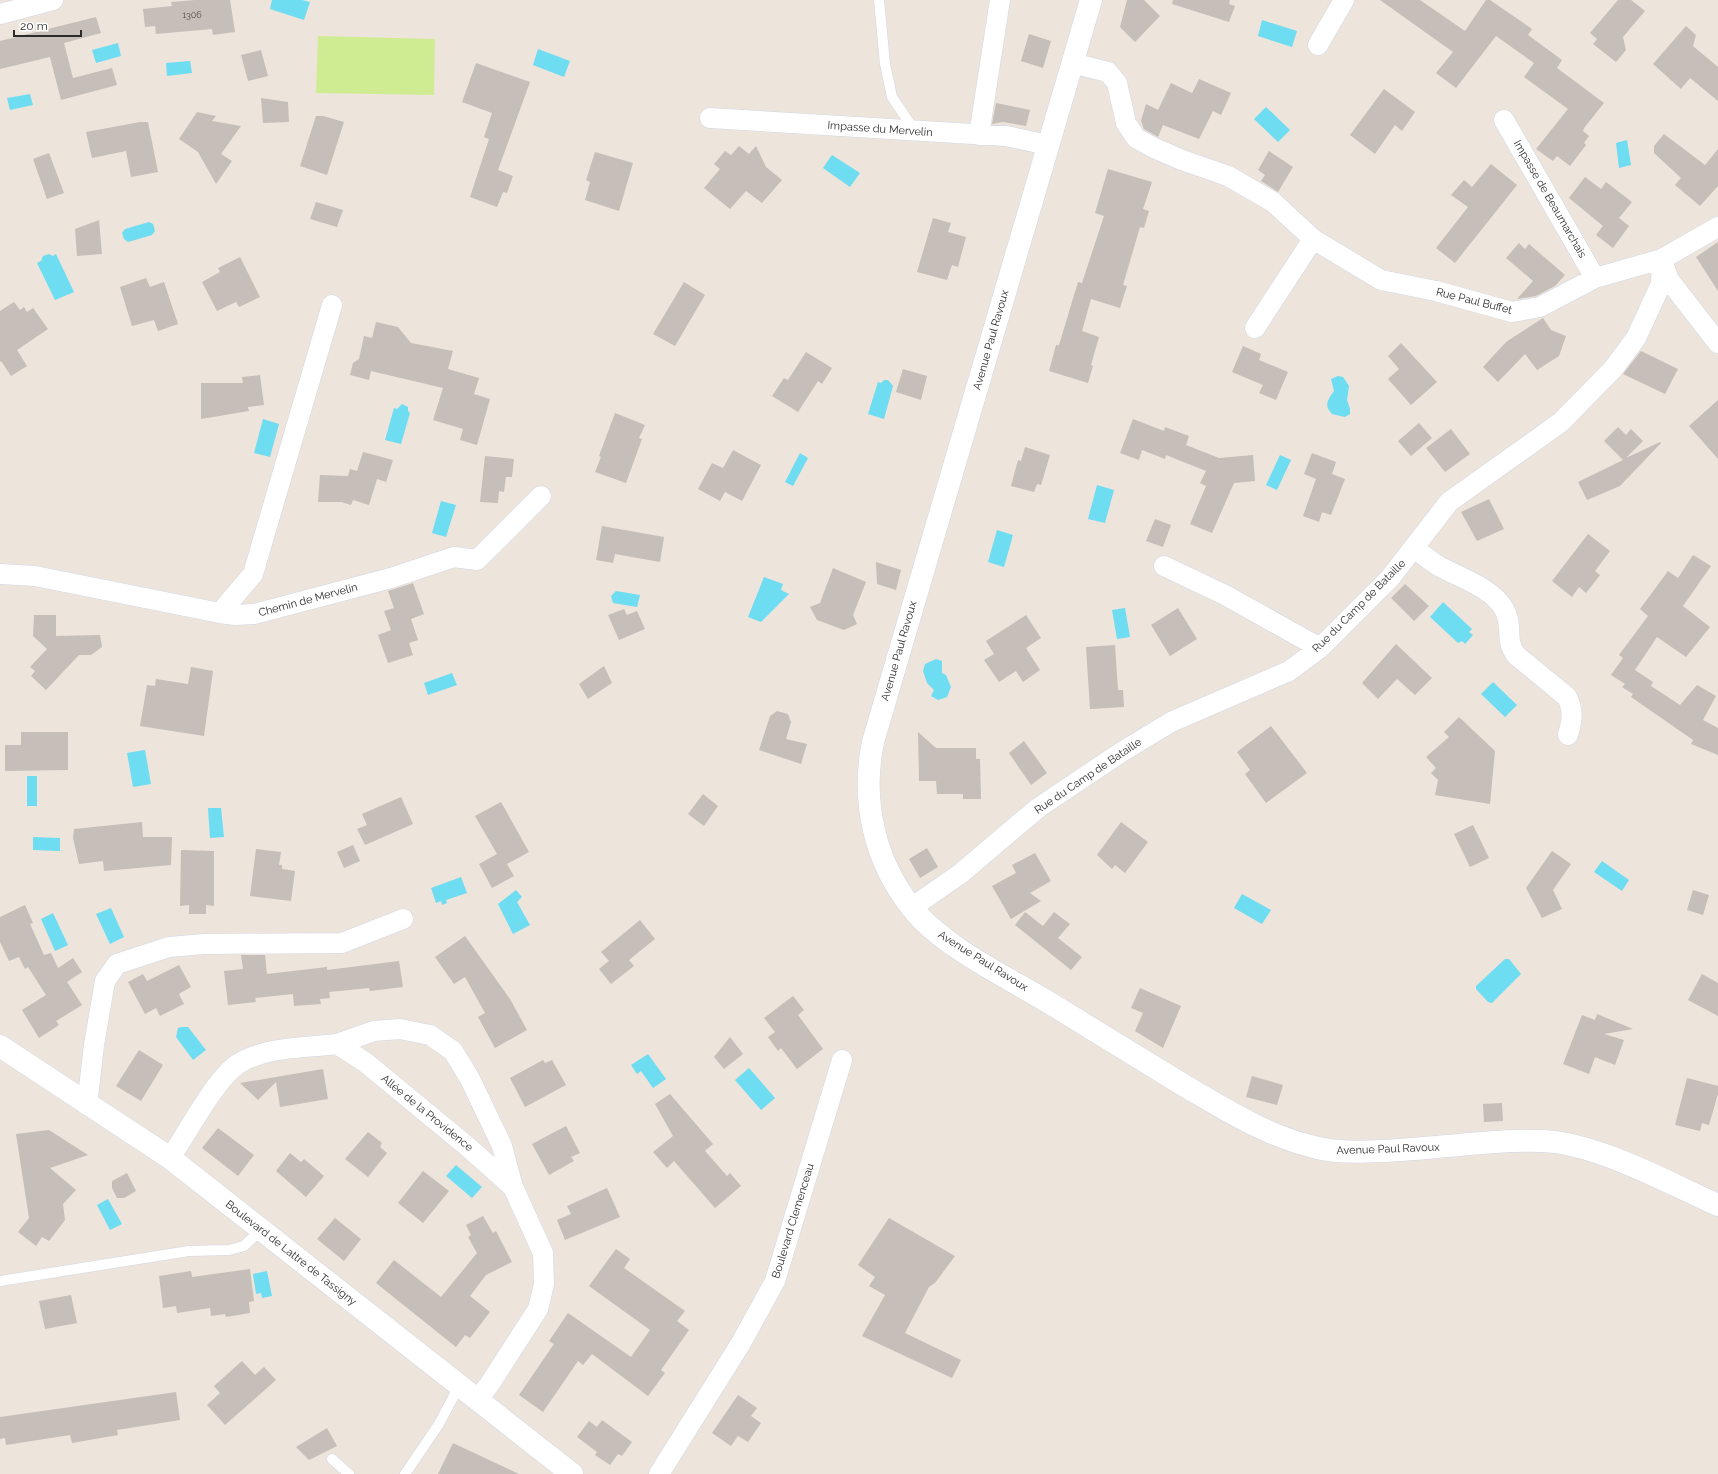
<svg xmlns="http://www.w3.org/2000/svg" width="1718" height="1474" font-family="Raleway,sans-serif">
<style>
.pitch{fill:#d0ec93}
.water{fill:#6edcf1}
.building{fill:#c5beb9}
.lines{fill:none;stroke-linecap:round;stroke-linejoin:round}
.lane-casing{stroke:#d2d7e4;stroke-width:11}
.street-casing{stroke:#d2d7e4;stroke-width:21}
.secondary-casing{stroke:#d2d7e4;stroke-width:23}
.lane{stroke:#fff;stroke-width:10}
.street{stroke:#fff;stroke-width:20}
.secondary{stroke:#fff;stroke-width:22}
.labels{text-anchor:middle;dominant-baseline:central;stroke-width:4;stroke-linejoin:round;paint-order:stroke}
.number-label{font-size:9px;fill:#52504e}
.street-label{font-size:11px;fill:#2b2b2b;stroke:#fff}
</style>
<rect width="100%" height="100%" fill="#ede4dc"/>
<!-- pitch -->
<path class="pitch" d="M318,36L435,39L434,95L316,93Z"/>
<!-- water -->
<path class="water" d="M272,0H302L310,2L304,20L270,9Z
M1262,20L1297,31L1292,47L1258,36Z
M118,43L121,56L96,63L92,50Z
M538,49L570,61L564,77L533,65Z
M190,61L192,73L167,76L166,63Z
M30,94L33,105L10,110L7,98Z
M1266,107L1290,130L1278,142L1254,119Z
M1627,140L1631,165L1619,168L1616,143Z
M832,155L860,173L850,187L823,168Z
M149,222L153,224L155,231L152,235L128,242L124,239L122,233L125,229Z
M49,254L53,256L56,254L74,292L55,300L37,263L41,261L43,256Z
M1338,376L1343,377L1349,386L1347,400L1350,409V414L1345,417L1332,414C1324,405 1327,401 1334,391L1331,379Z
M884,380H888L893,386L884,419L868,414L878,382L881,383Z
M402,404L408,407V411L410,413L401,444L385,440L394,408L397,409Z
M263,419L279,424L270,457L254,453Z
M800,453L808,458L793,486L785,482Z
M1280,455L1291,460L1277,490L1266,485Z
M1097,485L1114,490L1105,523L1088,519Z
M441,501L456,505L446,537L432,533Z
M997,530L1013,535L1004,567L988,562Z
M764,577L783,584L781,590L789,594L761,622L748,617Z
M616,591L640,595L637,607L613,603L611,596Z
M1443,602L1472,629L1469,632L1473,635L1465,644L1462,641L1458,643L1430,617Z
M1125,608L1130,637L1117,639L1112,610Z
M936,659L942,661V673L946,675L951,687L947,697L938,700L931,696L934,690L927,683L923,671L925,664Z
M452,673L457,685L428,695L424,683Z
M1493,682L1517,705L1505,717L1481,694Z
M145,750L151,784L133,787L127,753Z
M27,776H37V806H27Z
M208,808H221L224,837L210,838Z
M33,837L60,838V851L33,850Z
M1602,861L1629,880L1622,891L1594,872Z
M461,877L467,893L446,900L447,903L442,905L441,901L436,903L431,888Z
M516,890L522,897L517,902L530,925L513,934L498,904Z
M1242,894L1271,910L1262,924L1234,908Z
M111,908L124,937L110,944L96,914Z
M53,913L68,945L55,951L41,919Z
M1505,959H1509L1521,974L1492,1003L1488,1002L1476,989V986Z
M182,1027H188L206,1050L193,1060L176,1037L178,1028Z
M648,1054L666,1079L653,1088L641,1071L637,1074L631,1065Z
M749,1068L775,1098L761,1110L735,1080Z
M456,1165L482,1187L472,1198L446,1176Z
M108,1199L122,1224L110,1230L97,1205Z
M267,1271L272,1296L262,1298L261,1293L256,1294L253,1274Z"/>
<!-- building -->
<path class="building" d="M195,0H230L235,32L213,35L212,29L156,34L155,26L145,27L143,9L172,6L171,2Z
M1127,0H1144L1160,16L1135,42L1120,27Z
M1173,0H1230L1229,4L1235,6L1229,22L1172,4Z
M1380,0H1420L1465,31L1486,0H1490L1532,29L1528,35L1562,60L1557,68L1604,103L1584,128L1583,131L1589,136L1584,143L1586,145L1570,166L1557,156L1553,161L1536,149L1568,109L1524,77L1534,63L1496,36L1456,88L1436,73L1453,52Z
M1618,0H1631L1645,11L1623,37L1626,50L1616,62L1593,44L1597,39L1590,33Z
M96,17L101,33L64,43L73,78L112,68L117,85L61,100L50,57L0,69V41Z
M1686,26L1696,35L1693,46L1718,67V101L1690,78L1681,89L1653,64Z
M1029,34L1051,41L1043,68L1021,61Z
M261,50L268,76L248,81L241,55Z
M476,63L530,82L498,170L513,176L507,193L503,192L497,207L470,197L489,139L484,137L492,113L462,102Z
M1199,79L1231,93L1221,115L1213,111L1199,139L1163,125L1158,137L1144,129L1141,121L1146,104L1158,110L1171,83L1192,93Z
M1384,89L1415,112L1402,131L1395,125L1375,154L1350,135Z
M261,98L288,102L289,122L263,123Z
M996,103L1030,110L1026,126L1003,122L992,124Z
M197,112L216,116L212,121L241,126L221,154L232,161L216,184L198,152L179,139Z
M316,116H323L344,122L327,175L300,166Z
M140,122H148L158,172L131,177L126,151L92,158L86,132Z
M1664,134L1705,165L1718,149V186L1700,206L1675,185L1681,178L1654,153V146Z
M739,146L749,154L756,146L766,167L782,180L762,203L746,191L730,209L704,188L720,169L714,164L725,151L731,155Z
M1269,151L1293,167L1278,192L1261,181L1265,175L1258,170Z
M595,152L633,163L619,211L585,200L590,182L586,180Z
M49,153L64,193L47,199L33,159Z
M1491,164L1517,185L1455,263L1436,248L1468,207L1451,195L1464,180L1472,187Z
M1108,169L1152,182L1143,209L1149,211L1144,228L1140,227L1123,285L1127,286L1120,308L1091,299L1082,331L1099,337L1091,365L1093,366L1088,383L1049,371L1056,345H1059L1078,282L1082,283L1104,216L1095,213Z
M1585,177L1601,189L1606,182L1632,202L1619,218L1629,226L1613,248L1596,235L1603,226L1569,198Z
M316,202L343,210L337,227L310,219Z
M933,218L951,223L948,232L966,237L958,267L952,265L947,280L917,272Z
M99,220L102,254L77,256L75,229Z
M1718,242V291L1696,257Z
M1519,243L1525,249L1529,244L1565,275L1555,286L1536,296L1517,299L1533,281L1506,258Z
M240,257L260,297L239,307L236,302L217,311L202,282L220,272L218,268Z
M146,278L150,287L164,282L178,324L158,331L154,320L132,326L120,287Z
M684,282L705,295L675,346L653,334Z
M14,302L20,310L24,307L27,312L33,308L48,329L17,350L27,366L11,376L1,361L0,362V311Z
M1543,318L1551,330L1566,336L1559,356L1537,370L1525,354L1498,382L1483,367L1506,342Z
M376,322L398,327L411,343L453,351L448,369L479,378L474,394L490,399L477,445L460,440L463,429L433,420L443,388L371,371L369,380L350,375L353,363L359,359L364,336L372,338Z
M1401,343L1437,382L1411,405L1388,379L1399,369L1388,356Z
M1243,346L1261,354L1259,360L1288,372L1276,400L1259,393L1263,385L1232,372Z
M1641,351L1678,369L1665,394L1623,374Z
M806,352L832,368L822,384L818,381L798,412L772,396L784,378L788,380Z
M903,369L927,376L921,400L896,392Z
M260,375L264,405L248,407L249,411L201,419V383H243L242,377Z
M1718,400V459L1689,426Z
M615,413L645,425L639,438L642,439L626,483L595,472L601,457L599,456Z
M1133,419L1164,431L1165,427L1189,436L1186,445L1219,458L1253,455L1255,481L1234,483L1212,533L1190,524L1206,486L1200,483L1206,471L1166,455L1165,459L1142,450L1139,460L1120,453Z
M1419,423L1432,438L1411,456L1398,441Z
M1618,427L1626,435L1631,429L1643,441L1626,458L1660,442L1661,443L1620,486L1587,500L1578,482L1623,460L1604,441Z
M1451,429L1470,454L1445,472L1426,448Z
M1025,447L1050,455L1041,485L1037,484L1034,492L1011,486L1018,460L1021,461Z
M733,450L761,465L742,501L725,492L720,501L698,489L712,463L723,468Z
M363,452L393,460L386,482L377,479L369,505L353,500L351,505L341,502H318L320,475L348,476L350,469L357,471Z
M1312,453L1336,462L1332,474L1345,479L1331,515L1322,512L1319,522L1303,516L1316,479L1304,474Z
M485,456L514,459L512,477H506L504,492L499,491L498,503L480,502Z
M1489,499L1504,529L1477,541L1461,512Z
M1155,519L1171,525L1163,547L1146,541Z
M602,526L664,537L660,562L615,554L613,563L596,560Z
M1588,534L1610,551L1595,571L1600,575L1586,593L1579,587L1572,597L1552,581Z
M1693,555L1711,566L1683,606L1710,627L1686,657L1657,637L1635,670L1653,682L1651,686L1680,705L1697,685L1716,696L1703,720L1718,728V755L1691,744L1693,740L1631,697L1633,694L1622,687L1625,684L1611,675L1623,658L1619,655L1648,616L1640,609L1668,571L1678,578Z
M876,562L901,570L896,590L877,584Z
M833,568L866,582L853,615L857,624L844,630L817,620L810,607L820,603Z
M413,583L424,614L411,619L418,640L409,643L413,655L388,663L378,635L391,630L384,611L394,608L388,591Z
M1405,584L1429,606L1414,621L1391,598Z
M1178,608L1197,639L1170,656L1151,625Z
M624,609L627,615L637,611L645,629L619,640L608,615Z
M34,615H56V636L100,635L102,647L91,655H79L46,690L31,676L35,671L30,667L47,649L33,636Z
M1026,615L1041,638L1026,648L1040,670L1023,682L1016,671L999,682L984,660L994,654L986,641Z
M1396,644L1432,678L1415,695L1397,679L1378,699L1362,683Z
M1115,645L1118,690H1123L1124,707L1090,709L1086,647Z
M604,666L612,683L588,699L579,684Z
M191,667L213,671L204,736L140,726L147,685L155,686L156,679L188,684Z
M777,711L788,714L791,722L786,739L807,744L801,764L759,750L770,716Z
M1459,717L1495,751L1490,804L1435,795L1438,780L1431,773L1436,768L1426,757L1449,737L1444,732Z
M1271,726L1307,773L1266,803L1245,774L1250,770L1237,752Z
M21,732H68V770L5,771V745H21Z
M918,732L936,748H976V759H980L981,799H963V794H937L936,781H919Z
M1024,741L1047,773L1031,785L1009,753Z
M703,794L718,806L704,826L688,814Z
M401,797L413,824L365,845L357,829L367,825L362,814Z
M501,802L529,852L507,864L514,876L492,888L479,864L497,854L475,816Z
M142,822L143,837H172L171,865L104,871L103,861L79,864L73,838L74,829Z
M1121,822L1148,842L1125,873L1115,865L1112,869L1097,855Z
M1473,825L1489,858L1470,867L1454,834Z
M353,845L360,861L344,868L337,852Z
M927,848L938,867L920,878L909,859Z
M256,849L281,852L279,865H282V869L295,871L291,901L250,896Z
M181,850L214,851V906L206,905V914H189V905L180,906Z
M1552,851L1571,864L1553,890L1562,909L1542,918L1526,888Z
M1035,853L1051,881L1030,893L1041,901L1011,919L992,886L1016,873L1012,865Z
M1693,890L1709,895L1703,915L1687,910Z
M25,905L33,923L30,924L44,955L51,953L58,968L73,958L82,972L67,982L82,1005L56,1021L59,1025L39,1038L22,1010L46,995L28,967L25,969L19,957L9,961L0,942V917Z
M1025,912L1043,926L1054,912L1070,924L1058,938L1082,957L1071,970L1015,925Z
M640,920L655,939L629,960L634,966L611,984L599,969L609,961L601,952Z
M465,936L510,999L527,1030L495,1048L478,1017L485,1013L465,977L454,984L435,957Z
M241,955H265L267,974L327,967V970L399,961L403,987L370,991L369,988L329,992L330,998L320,999L321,1004L294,1006L293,994L255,998L256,1002L228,1005L224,971L243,969Z
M179,965L191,987L179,994L184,1004L160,1016L156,1008L145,1014L128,982L143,974L147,981Z
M1702,974L1718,983V1016L1688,1000Z
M1140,988L1181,1006L1163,1048L1135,1031L1143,1013L1131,1008Z
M793,996L804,1010L798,1015L823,1049L797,1069L781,1048L778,1051L768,1037L775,1032L764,1018Z
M1597,1014L1633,1029L1604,1034L1624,1040L1615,1065L1595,1057L1589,1074L1563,1064L1582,1015L1595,1020Z
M730,1037L743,1054L724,1069L714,1057Z
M139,1050L163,1065L141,1101L116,1086Z
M543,1060L545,1063L552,1060L566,1085L525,1107L510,1078Z
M323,1069L328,1099L280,1107L276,1082L258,1100L240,1083Z
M1252,1076L1283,1085L1277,1105L1246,1097Z
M1687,1078L1718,1086V1094L1709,1125L1702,1123L1700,1131L1675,1125Z
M670,1094L713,1144L705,1151L727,1176L730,1173L741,1186L715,1208L674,1161L667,1168L653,1152L673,1136L655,1104Z
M1502,1103L1503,1121L1484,1122L1483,1104Z
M566,1126L580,1153L571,1157L574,1161L549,1175L532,1144Z
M218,1128L254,1155L238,1176L202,1148Z
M49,1130L88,1155L50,1168L76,1190L63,1204L65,1220L49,1241L42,1237L36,1246L18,1232L29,1218L16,1134Z
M368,1132L382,1143L380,1147L387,1153L368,1177L345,1159Z
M290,1153L301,1162L304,1159L324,1176L306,1197L276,1171Z
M423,1171L449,1191L423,1223L398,1203Z
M127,1173L136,1191L124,1198H117L112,1188V1181Z
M607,1188L620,1217L565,1240L557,1220L571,1214L567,1206Z
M483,1216L493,1233L496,1231L512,1262L486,1275L470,1296L490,1312L470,1338L465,1335L456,1347L376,1283L394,1260L441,1297L477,1253L468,1237L471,1235L466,1225Z
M335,1218L361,1239L344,1261L317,1239Z
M889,1218L955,1256L935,1283L929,1287L905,1333L961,1360L952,1378L862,1336L885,1295L869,1286L875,1277L858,1265Z
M616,1249L630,1259L624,1268L685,1311L677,1321L689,1330L661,1370L665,1373L648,1396L592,1354L583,1365L578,1361L543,1412L519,1395L554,1344L549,1341L568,1313L631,1357L650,1330L589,1286Z
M250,1269L254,1301L249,1302L250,1313L226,1317L225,1314L211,1316L210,1308L177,1313L176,1306L163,1308L159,1276L191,1271L192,1277Z
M71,1295L77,1323L45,1329L39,1301Z
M242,1361L255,1375L264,1367L276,1380L225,1425L207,1405L220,1393L214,1386Z
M176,1392L180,1420L117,1430L118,1435L72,1443L70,1435L6,1445L5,1438L0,1439V1417Z
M738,1395L757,1408L751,1416L761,1423L748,1442L738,1436L731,1446L712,1433Z
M602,1420L632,1442L622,1456L618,1454L610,1465L595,1455L597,1452L577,1437L589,1421L597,1427Z
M327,1428L337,1446L309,1460L296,1447Z
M453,1443L519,1474H438Z"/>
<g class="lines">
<!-- lane casing -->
<g class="lane-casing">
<path id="lane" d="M879,0L885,64L892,97L915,131
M0,1281L189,1251L229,1250L244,1246L261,1230
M332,1459L349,1474
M405,1474L439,1424L459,1386"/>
</g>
<!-- street casing -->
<g class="street-casing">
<path id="street" d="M0,14L53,0
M1318,45L1344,0
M1072,63L1108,72L1117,83L1126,123L1136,138L1152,147L1182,160L1228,176L1273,202L1313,239L1381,280L1436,291L1512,312L1540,307L1595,278L1662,259L1718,227
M710,118L1006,136L1048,145
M1504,120L1595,278
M979,135L1000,0
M1663,263L1669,280L1718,343
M1255,328L1313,239
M1414,548C1422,554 1429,560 1437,565C1457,577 1492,587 1504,609C1514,626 1504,639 1516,655L1567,697C1574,711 1572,721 1568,735
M1164,566L1225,595L1320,648
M0,574L35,576L220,613L235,615L254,614L391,578L454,557L477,560L541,496
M220,613L253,574L332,305
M911,908L960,874L1038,808L1120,753L1171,722L1289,671L1320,648L1390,578L1449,502L1561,422L1613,369L1636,338L1661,284L1662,259
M337,1044L374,1031L400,1029L430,1035L453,1051L470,1079L502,1146L513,1187
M87,1105L94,1045L105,981L117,964L169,947L204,944L342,943L403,919
M170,1158C187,1134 215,1079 238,1064C266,1046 306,1048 337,1044L365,1062L468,1147L513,1187L543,1253L544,1284L538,1309L489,1385L477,1400
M659,1474L741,1343L775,1281L842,1060"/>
</g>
<!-- secondary casing -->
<g class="secondary-casing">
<path id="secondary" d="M1091,0L873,742C861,800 874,861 912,908C943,947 1005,976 1048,1002C1093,1030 1139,1058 1185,1086C1226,1110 1267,1136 1314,1147C1337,1153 1359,1152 1383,1151C1436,1149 1490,1139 1543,1141C1597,1143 1668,1183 1718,1205
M0,1046L170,1158L572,1474"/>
</g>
<!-- lane -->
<use href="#lane" class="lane"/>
<!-- street -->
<use href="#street" class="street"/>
<!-- secondary -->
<use href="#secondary" class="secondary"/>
</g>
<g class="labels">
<!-- number labels -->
<g class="number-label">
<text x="192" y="15">1306</text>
</g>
<!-- street labels -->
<g class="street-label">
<text transform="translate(880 129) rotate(4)">Impasse du Mervelin</text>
<text transform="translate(1550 199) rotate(60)">Impasse de Beaumarchais</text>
<text transform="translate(1474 301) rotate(14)">Rue Paul Buffet</text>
<text transform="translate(991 340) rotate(-74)">Avenue Paul Ravoux</text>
<text transform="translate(308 600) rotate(-15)">Chemin de Mervelin</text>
<text transform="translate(1359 606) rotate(-45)">Rue du Camp de Bataille</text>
<text transform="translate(899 651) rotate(-74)">Avenue Paul Ravoux</text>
<text transform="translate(1088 776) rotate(-34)">Rue du Camp de Bataille</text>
<text transform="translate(983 961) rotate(32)">Avenue Paul Ravoux</text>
<text transform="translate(427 1113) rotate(39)">Allée de la Providence</text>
<text transform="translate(1388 1149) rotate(-2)">Avenue Paul Ravoux</text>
<text transform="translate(793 1221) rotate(-73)">Boulevard Clemenceau</text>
<text transform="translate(291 1253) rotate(38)">Boulevard de Lattre de Tassigny</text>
</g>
</g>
<!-- scale -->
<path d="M14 30v6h67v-6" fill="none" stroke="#2b2b2b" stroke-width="2"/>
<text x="20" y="30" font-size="12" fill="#2b2b2b" stroke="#ffffff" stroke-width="3" paint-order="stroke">20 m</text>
</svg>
